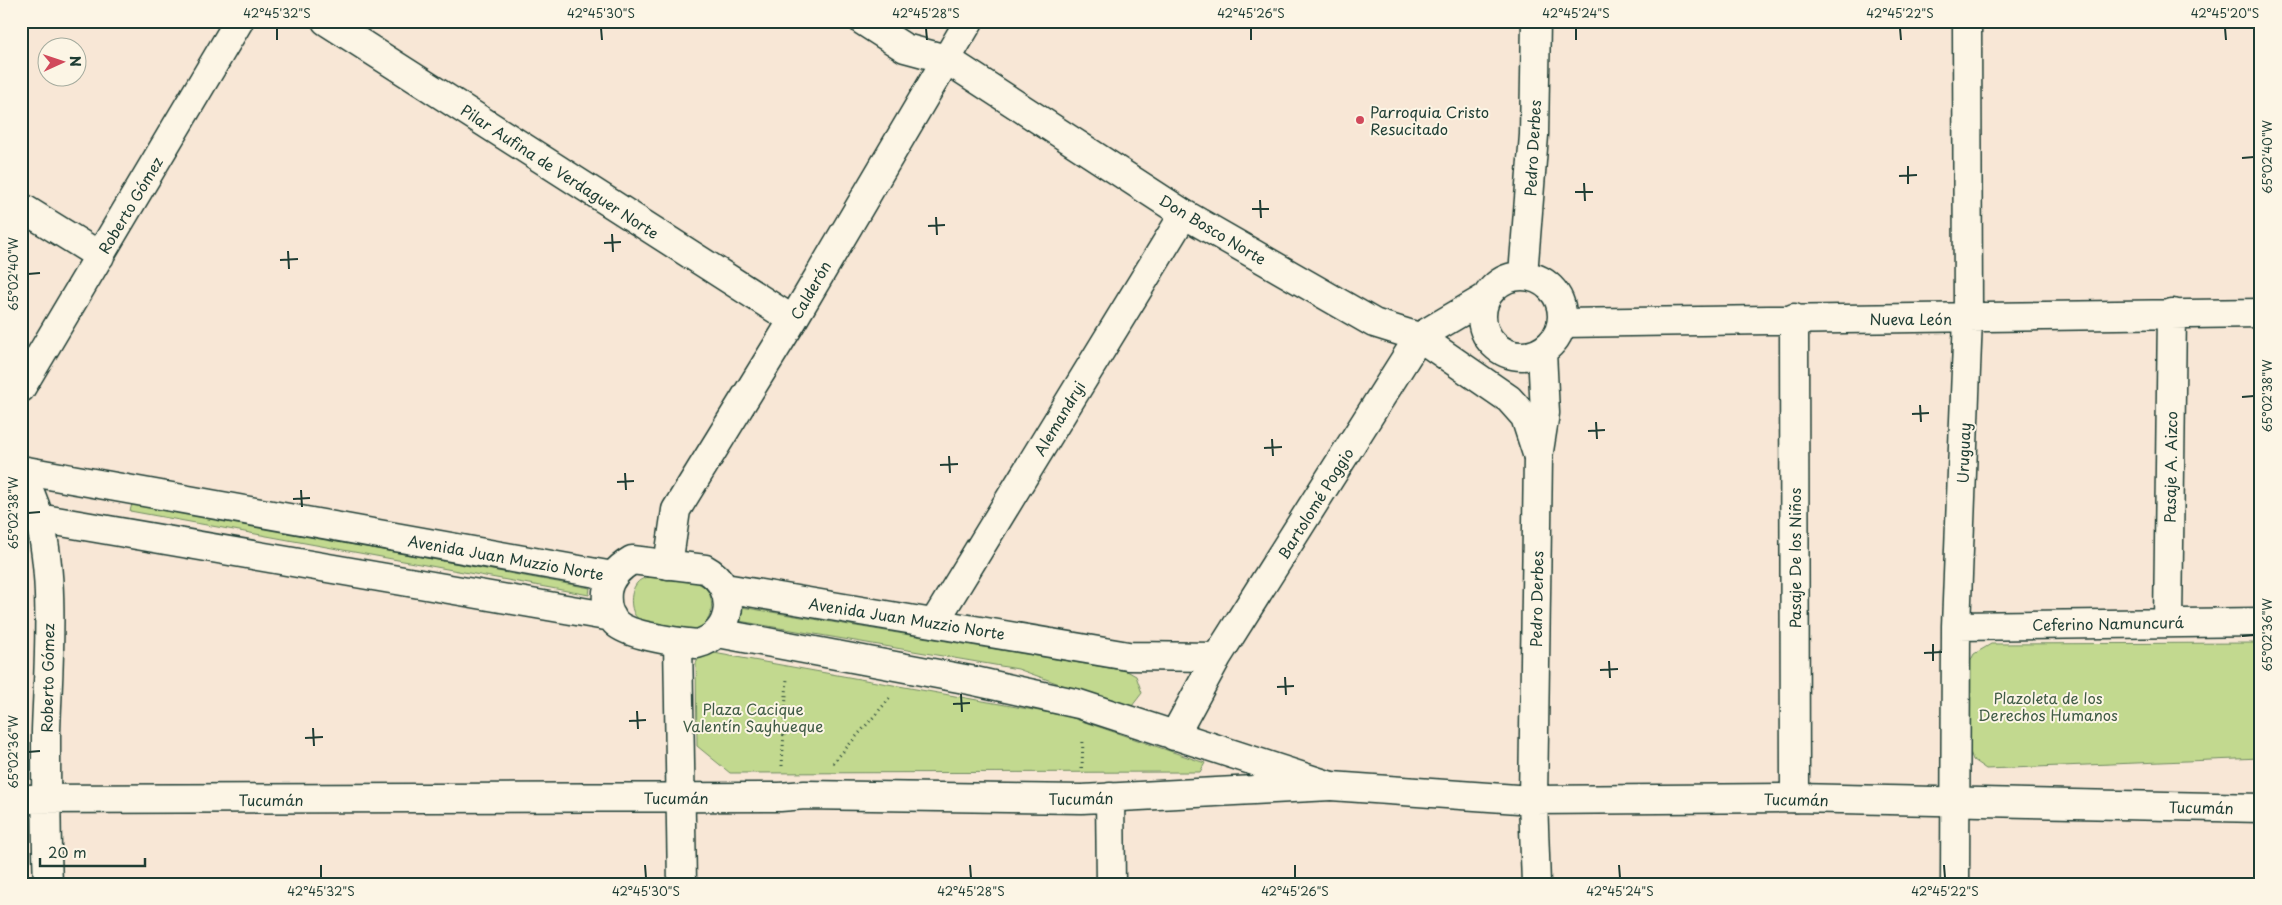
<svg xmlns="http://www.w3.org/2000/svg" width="2282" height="905" font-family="'Playpen Sans',sans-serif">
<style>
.green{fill:#c2d98f;stroke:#708b62}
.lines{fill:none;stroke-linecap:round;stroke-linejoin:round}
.street-casing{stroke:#1f3d34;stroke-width:31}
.secondary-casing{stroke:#1f3d34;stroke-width:31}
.path{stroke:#1f3d34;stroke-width:3;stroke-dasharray:1 4;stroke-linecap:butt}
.street{stroke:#fcf5e5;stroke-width:28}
.secondary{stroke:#fcf5e5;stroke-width:28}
.ticks{fill:none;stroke:#1f3d34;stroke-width:2}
.poi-dot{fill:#d1495b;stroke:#fcf5e5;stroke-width:2}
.labels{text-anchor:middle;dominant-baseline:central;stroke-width:4;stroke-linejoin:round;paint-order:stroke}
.poi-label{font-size:15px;fill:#1f3d34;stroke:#fcf5e5;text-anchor:start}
.street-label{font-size:15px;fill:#1f3d34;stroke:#fcf5e5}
.park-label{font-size:15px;fill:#405c46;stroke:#fcf5e5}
.neatline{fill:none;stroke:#1f3d34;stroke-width:2}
.ticks-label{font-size:12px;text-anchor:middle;fill:#1f3d34}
</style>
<rect width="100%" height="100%" fill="#f8e7d6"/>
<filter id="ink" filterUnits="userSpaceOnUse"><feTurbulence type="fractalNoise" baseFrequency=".02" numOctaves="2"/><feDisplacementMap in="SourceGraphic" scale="10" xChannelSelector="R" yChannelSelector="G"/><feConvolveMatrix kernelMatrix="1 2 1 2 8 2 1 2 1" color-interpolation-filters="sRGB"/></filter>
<g filter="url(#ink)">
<!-- green -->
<path class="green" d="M132,504L590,588L589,595L130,511Z
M654,576C669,578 690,577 703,586C716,595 714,622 698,628C694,630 687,629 683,629C670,627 653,627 641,621C629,614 629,593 637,583C641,578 648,577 654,576Z
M741,607L1127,671L1136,676L1142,693L1132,706L1123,707L1018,669L739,621Z
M2261,643V758L1986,769L1973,760L1967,743V668L1974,654L1991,644Z
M708,652L1067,716L1205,763L1200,772L730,773L697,746L696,663L701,655Z"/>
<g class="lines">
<!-- street casing -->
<g class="street-casing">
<path id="street" d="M326,21L793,320
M863,21L905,48L946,59L1184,214L1374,323L1419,337L1509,399L1525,417L1538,457
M21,207L100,256
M1794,318L1795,798
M1562,323L2261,313
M21,388L239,21
M21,477C61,534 48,662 46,731C46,782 46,833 48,884
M668,565L676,510L793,320L969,21
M2168,622L2172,313
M934,623L1184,214
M1956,626L2261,622
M678,642L682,884
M1110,797L1111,884
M21,799L780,797L805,795L1082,799L1331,786
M1955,884L1956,626L1968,318L1967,21"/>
</g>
<!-- secondary casing -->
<g class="secondary-casing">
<path id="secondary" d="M1523,275L1534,135L1536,21
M1482 316a40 40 0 1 1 80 0a40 40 0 1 1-80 0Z
M21,470L613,576
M21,515L612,617
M632,560L705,569C739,587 734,635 697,644C678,642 627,636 615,622C608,614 606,603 607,592C609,577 620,567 632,560Z
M725,588L1128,656L1217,657
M718,633L970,680L1079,704L1331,786L1533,800L1795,798L2261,808
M1174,736L1217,657L1419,337L1485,298
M1536,884L1533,800L1538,457L1545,413L1542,352"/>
</g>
<!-- path -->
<path class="path" d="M833,763L890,698
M782,766L787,678
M1082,768L1083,739"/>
<!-- street -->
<use href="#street" class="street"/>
<!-- secondary -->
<use href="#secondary" class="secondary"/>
</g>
</g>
<!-- ticks -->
<path class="ticks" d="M277,28V40M601,28L602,40M926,28L927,40M1251,28V40M1576,28V40M1900,28L1901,40M2225,28L2226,40M2242,158L2254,157M1908,166V184M1899,176L1917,175M1584,183L1585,201M1575,192H1593M1260,200L1261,218M1252,209H1269M936,217L937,235M928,226L945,225M612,234L613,252M604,243L621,242M288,251L289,269M280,260L298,259M28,274L40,273M2242,397L2254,396M1920,405L1921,422M1912,414L1929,413M1596,422L1597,439M1588,431L1605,430M1272,439L1273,456M1264,448L1282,447M949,456L950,473M940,465L958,464M625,473L626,490M617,482L634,481M301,490L302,507M293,499L310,498M28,513L40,512M2242,636L2254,635M1933,644V661M1924,653L1942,652M1609,661L1610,678M1600,670L1618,669M1285,677L1286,695M1277,687L1294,686M961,694L962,712M953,704L970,703M637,711L638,729M629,721L646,720M313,728L314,746M305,738L323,737M28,752L40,751M321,865V878M645,865L646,878M970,865L971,878M1295,865V878M1619,865L1620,878M1944,865L1945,878"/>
<!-- markers -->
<circle class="poi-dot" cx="1360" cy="120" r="5"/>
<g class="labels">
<!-- poi labels -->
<g class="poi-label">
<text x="1370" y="111">Parroquia Cristo<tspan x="1370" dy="17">Resucitado</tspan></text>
</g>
<!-- street labels -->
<g class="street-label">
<text transform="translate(1532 148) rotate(-87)">Pedro Derbes</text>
<text transform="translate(560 171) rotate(33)">Pilar Aufina de Verdaguer Norte</text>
<text transform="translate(130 205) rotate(-59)">Roberto Gómez</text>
<text transform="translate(1213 229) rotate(31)">Don Bosco Norte</text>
<text transform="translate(810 290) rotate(-60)">Calderón</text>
<text x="1911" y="318">Nueva León</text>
<text transform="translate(1059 418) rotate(-59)">Alemandryi</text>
<text transform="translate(1963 453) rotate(-88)">Uruguay</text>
<text transform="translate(2170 467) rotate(-89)">Pasaje A. Aizco</text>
<text transform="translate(1315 503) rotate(-58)">Bartolomé Poggio</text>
<text transform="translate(506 557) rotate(10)">Avenida Juan Muzzio Norte</text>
<text transform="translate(1794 558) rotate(-90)">Pasaje De los Niños</text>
<text transform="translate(1536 599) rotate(-89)">Pedro Derbes</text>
<text transform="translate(907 618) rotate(9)">Avenida Juan Muzzio Norte</text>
<text transform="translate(2108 623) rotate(-1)">Ceferino Namuncurá</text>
<text transform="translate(47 678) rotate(-89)">Roberto Gómez</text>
<text x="676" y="797">Tucumán</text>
<text transform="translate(1081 798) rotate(-1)">Tucumán</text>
<text x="271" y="799">Tucumán</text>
<text transform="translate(1796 799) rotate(1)">Tucumán</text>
<text transform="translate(2201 807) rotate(1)">Tucumán</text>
</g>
<!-- park labels -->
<g class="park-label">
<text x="2048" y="697">Plazoleta de los<tspan x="2048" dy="17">Derechos Humanos</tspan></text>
<text x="753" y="708">Plaza Cacique<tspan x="753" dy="17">Valentín Sayhueque</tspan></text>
</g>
</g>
<!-- margin -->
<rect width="2282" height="905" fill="none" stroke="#fcf5e5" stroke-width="55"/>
<!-- north arrow -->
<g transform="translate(62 62) rotate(87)"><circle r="24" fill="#fcf5e5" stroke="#a4ab9e"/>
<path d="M0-4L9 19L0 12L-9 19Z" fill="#d1495b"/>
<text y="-8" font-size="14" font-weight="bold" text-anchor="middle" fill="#1f3d34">N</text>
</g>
<!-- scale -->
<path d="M40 858v8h105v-8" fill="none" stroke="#1f3d34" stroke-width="2.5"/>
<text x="48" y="858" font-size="15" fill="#1f3d34" stroke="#fcf5e5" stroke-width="4" paint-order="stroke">20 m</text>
<rect x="28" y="28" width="2226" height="850" class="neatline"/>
<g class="ticks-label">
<text x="277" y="18">42°45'32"S</text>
<text x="601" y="18">42°45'30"S</text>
<text x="926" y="18">42°45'28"S</text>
<text x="1251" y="18">42°45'26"S</text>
<text x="1576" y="18">42°45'24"S</text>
<text x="1900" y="18">42°45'22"S</text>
<text x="2225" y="18">42°45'20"S</text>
<text transform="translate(2268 157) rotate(-90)" y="4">65°02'40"W</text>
<text transform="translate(14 274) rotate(-90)" y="4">65°02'40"W</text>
<text transform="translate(2268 396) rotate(-90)" y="4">65°02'38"W</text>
<text transform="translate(14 513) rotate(-90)" y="4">65°02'38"W</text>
<text transform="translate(2268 635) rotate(-90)" y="4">65°02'36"W</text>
<text transform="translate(14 752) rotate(-90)" y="4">65°02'36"W</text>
<text x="321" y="896">42°45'32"S</text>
<text x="646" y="896">42°45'30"S</text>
<text x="971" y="896">42°45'28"S</text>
<text x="1295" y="896">42°45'26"S</text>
<text x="1620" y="896">42°45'24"S</text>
<text x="1945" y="896">42°45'22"S</text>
</g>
</svg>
